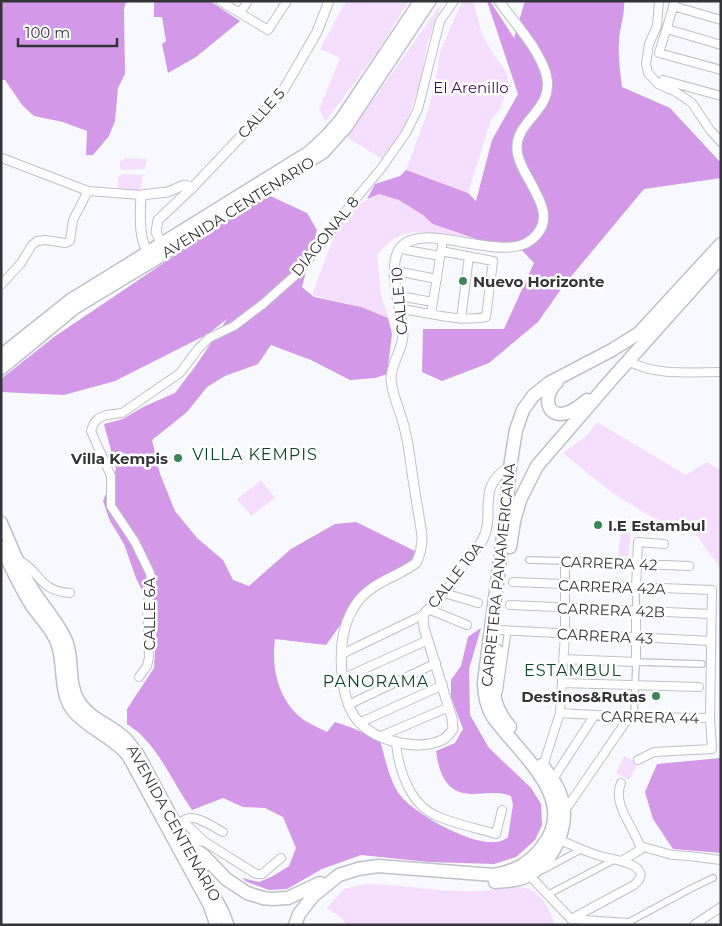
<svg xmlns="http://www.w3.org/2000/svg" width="722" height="926" font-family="Montserrat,sans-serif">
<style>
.green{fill:#f5defd}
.forest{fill:#d398e8}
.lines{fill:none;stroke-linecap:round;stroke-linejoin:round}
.pedestrian-casing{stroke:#bec1c9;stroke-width:8}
.minor-casing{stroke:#bec1c9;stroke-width:10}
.tertiary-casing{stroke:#bec1c9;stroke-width:11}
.primary-casing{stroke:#bec1c9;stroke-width:14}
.trunk-casing{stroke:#bec1c9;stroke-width:15}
.pedestrian{stroke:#fff;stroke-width:5.5}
.minor{stroke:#fff;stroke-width:8}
.tertiary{stroke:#fff;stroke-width:9}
.primary{stroke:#fff;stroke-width:11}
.trunk{stroke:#fff;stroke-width:12}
.poi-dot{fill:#398857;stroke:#fff;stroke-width:2}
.labels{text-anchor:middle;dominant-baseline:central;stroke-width:5;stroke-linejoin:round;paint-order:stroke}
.park-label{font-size:15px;fill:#460e57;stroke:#fff}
.street-label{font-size:15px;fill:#323437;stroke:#fff}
.poi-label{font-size:15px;font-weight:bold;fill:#323437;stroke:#fff;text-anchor:start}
.neighbourhood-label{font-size:16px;letter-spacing:1px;fill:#0d4727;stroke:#fff}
</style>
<rect width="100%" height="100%" fill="#f7f9fe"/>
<!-- green -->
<path class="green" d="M346,1H409L377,52L326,121L319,110L340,58L320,49Z
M443,1L427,44L420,84L404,128L383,160L347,137Z
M462,1H473L482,34L494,55L506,71L509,86L499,110L491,120L468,193L406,170L429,108L436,79L440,52Z
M125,158L147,159L145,169L122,170L120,168V162Z
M122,174L143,175L140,192L118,190V178Z
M379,194L399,200L423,215L433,224L485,242C466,239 421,229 404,234C393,237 384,247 377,255L381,294L388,318L361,307L312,295L337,228L355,206Z
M597,422L686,475L707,462L721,471V569L697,536L648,515L611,492L563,453L587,435Z
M261,480L275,498L251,516L237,499Z
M621,532L631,533L628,557L618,555Z
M624,756L638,763L629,780L616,773Z
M365,884C404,884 441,893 480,891C492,891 518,884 529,889C544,896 550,911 555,925H346L342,918L327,908L344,889Z"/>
<!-- forest -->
<path class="forest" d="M1,1H129L125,4L124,11L125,74L118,88L115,121L109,136L93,155H86L87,131L63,122L34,116L22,105L5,80H1Z
M154,1H210L240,21L196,57L168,73L162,44L166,41L162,17H154Z
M487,1H490L514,38L525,1H624C625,14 620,27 619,40C618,56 620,71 622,87L670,108L721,163V178L644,189L564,285L538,322L489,363L442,381L422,372L423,329H504L534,263L514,242H485L433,224L423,215L399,200L379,194L367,199L375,184L400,176L406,170L468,193L476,201L492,140L518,94Z
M266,194L307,213L317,230L302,287L314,297L361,307L388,318L392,334L387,374L375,378L350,380L311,360L271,345L258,364L225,376L207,387L187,412L152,440L160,474L175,511L197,538L223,560L233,580L249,586L291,549L335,524L356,522L417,552L409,566L356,603L326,645L275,639C271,667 278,698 300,717C307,723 318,727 327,732L335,722L350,727L380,740C385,758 389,780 400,795C414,814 487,857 508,837L513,805L511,796C497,791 486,794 472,794C446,794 439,773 436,751L455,743L463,729L451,697V680L461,666L468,637L481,628L469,669L470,715L489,748L531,788L541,804L542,825L535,840L516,857L494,864L429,862L361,855L322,869L287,889L269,890L247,882L242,878L259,882L273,876L289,866L296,848L283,817L265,808L243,807L223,798L192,810C175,786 163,757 142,736C138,731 132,728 127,724V709L154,668L157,621L136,578L124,544L110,521L103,501L116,469L104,424L123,419L143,407L175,393L197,364L227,319L208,334L115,381L64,395L1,392V379L54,337Z
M721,758V853L673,849L653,819L645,792L657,764Z"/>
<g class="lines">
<!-- pedestrian casing -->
<g class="pedestrian-casing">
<path id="pedestrian" d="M529,560L565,561
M636,612V588
M499,692L508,630
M634,716L636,662L702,664
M543,870L582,849
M547,895L616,859
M627,923L690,889L713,878"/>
</g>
<!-- minor casing -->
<g class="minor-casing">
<path id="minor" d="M220,1L268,30L287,1
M659,1L657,26L649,44L646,64L648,73L658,84L676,92L692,103L710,130L721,142
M675,1L659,53L721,70
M673,6L721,20
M240,13L248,1
M667,29L721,45
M663,80L721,96
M2,158L88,191
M406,250L440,256
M396,271L437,279
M1,285L21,263L32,245L37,241L45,240L65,243L70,241L73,220L88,191L141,195
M405,297L433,302
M407,310C433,314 460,322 486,317L493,261L441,251
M431,314L443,239
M461,319L469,256
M629,361C653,376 692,372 721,372
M19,560C41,572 39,591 70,593
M513,582L712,590L710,718L712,749L654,752L638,760
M636,588L638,542L664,544
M444,593L478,603
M510,605L711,614
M428,609L467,625
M499,630L711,641
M342,654L423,615
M563,659L636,662V612
M139,677L147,666L149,657L147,606L152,584L150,573L135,542L111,506V476L91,431L94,423L99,418L106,415L122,413L180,373L198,349L209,338L234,326L263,304L299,272L353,202L380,170L406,133L418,109L440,21L454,1
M342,679L428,640
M562,683L699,687
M348,705L436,663
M560,713L629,717L710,718
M359,723L443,685
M381,736L449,707
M396,742C398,769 410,805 437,816C455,824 476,828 496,834L502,810
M543,766L560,713L565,634V561L689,566
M553,779L594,716
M621,783C612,804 633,826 640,846
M564,812L629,717
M183,837L205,842L256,874H262L281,858
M559,840C573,845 586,852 600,856C610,859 658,865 634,885L571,919
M205,842L185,823L184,820C195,813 213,827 223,832
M640,846L672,855L689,856L721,860
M623,860L640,850V846
M529,875L571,919L627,923L630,925
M694,925L721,907"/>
</g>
<!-- tertiary casing -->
<g class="tertiary-casing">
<path id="tertiary" d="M499,1C515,24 538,47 546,74C556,109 516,120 517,148C517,177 566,213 531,240C501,264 422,219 400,248C387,266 400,308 403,329C405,348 390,363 391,380C393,399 403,417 406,435C409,447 410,460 412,472C415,494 419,515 422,536C422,546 421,554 416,563C396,578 371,582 356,604C352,610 347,620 345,628C338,653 340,704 360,723C378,742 419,751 442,740C447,738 450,733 453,729L452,718L424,628L423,615C430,607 438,601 445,593C453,583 459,571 466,560C472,553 479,547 483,539C496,513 475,486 510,467
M164,249L156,232L158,220L193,187L281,94L317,32L329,1
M150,257C138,238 140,217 141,195L168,192L184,185L193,187"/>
</g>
<!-- primary casing -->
<g class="primary-casing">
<path id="primary" d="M1,355L70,300L309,152L327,135L341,119L420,1
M1,369L75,308L153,261L324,152L347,126L430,1
M1,522C11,544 19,567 32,588C43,606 59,622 67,642C74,661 68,684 79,701C88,717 109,724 123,736C129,741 133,748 138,754L223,912L228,925
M1,547C10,566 18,584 29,602C38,617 53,629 58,647C64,667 59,692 72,710C87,729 113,737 128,756L202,892L209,905L216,925"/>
</g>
<!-- trunk casing -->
<g class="trunk-casing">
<path id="trunk" d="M557,382C543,393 545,419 566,413C574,411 581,405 587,400
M510,547L514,521L520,500L537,466L611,380L721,257
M497,651C493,682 488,701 510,727
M187,844L203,855L226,879L247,893L263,898L272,899L288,898L320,883
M495,882C507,881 519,881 529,875C557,858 572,821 559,791C555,781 548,773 542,765
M295,925L299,914L313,896L339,875L358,869L378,866L494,875C515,871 529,864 542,847C581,799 518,753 493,717C486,706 484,696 484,682L504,529L510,467L516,430L523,410L533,396L549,383L612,350L639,333L721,244"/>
</g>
<!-- pedestrian -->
<use href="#pedestrian" class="pedestrian"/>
<!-- minor -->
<use href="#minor" class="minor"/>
<!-- tertiary -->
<use href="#tertiary" class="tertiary"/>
<!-- primary -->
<use href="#primary" class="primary"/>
<!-- trunk -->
<use href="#trunk" class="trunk"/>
</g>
<!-- markers -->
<g class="poi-dot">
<circle cx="463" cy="281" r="5"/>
<circle cx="178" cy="458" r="5"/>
<circle cx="598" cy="525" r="5"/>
<circle cx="656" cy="696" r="5"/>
</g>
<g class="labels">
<!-- park labels -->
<g class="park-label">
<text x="471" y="87">El Arenillo</text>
</g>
<!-- street labels -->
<g class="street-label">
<text transform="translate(261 113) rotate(-48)">CALLE 5</text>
<text transform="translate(238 207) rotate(-32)">AVENIDA CENTENARIO</text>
<text transform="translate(325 236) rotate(-51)">DIAGONAL 8</text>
<text transform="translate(399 301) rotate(-95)">CALLE 10</text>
<text transform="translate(609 563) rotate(2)">CARRERA 42</text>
<text transform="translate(455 575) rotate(-52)">CALLE 10A</text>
<text transform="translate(498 575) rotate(-84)">CARRETERA PANAMERICANA</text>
<text transform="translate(612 587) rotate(2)">CARRERA 42A</text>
<text transform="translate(611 610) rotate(2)">CARRERA 42B</text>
<text transform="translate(149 614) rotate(-90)">CALLE 6A</text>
<text transform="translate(605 636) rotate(3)">CARRERA 43</text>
<text transform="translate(650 717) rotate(1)">CARRERA 44</text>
<text transform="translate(174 823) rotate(61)">AVENIDA CENTENARIO</text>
</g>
<!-- poi labels -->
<g class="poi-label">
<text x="473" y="281">Nuevo Horizonte</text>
<text x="168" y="458" text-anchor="end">Villa Kempis</text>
<text x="608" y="525">I.E Estambul</text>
<text x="646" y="696" text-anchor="end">Destinos&amp;Rutas</text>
</g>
<!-- neighbourhood labels -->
<g class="neighbourhood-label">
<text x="255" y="454">VILLA KEMPIS</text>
<text x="573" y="670">ESTAMBUL</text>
<text x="376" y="681">PANORAMA</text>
</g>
</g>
<!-- border -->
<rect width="722" height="926" fill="none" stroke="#323437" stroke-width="5"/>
<!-- scale -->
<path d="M18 38v8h99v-8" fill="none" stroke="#323437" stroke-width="2.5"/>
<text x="25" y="38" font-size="15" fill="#323437" stroke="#ffffff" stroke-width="4" paint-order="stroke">100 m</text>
</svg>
